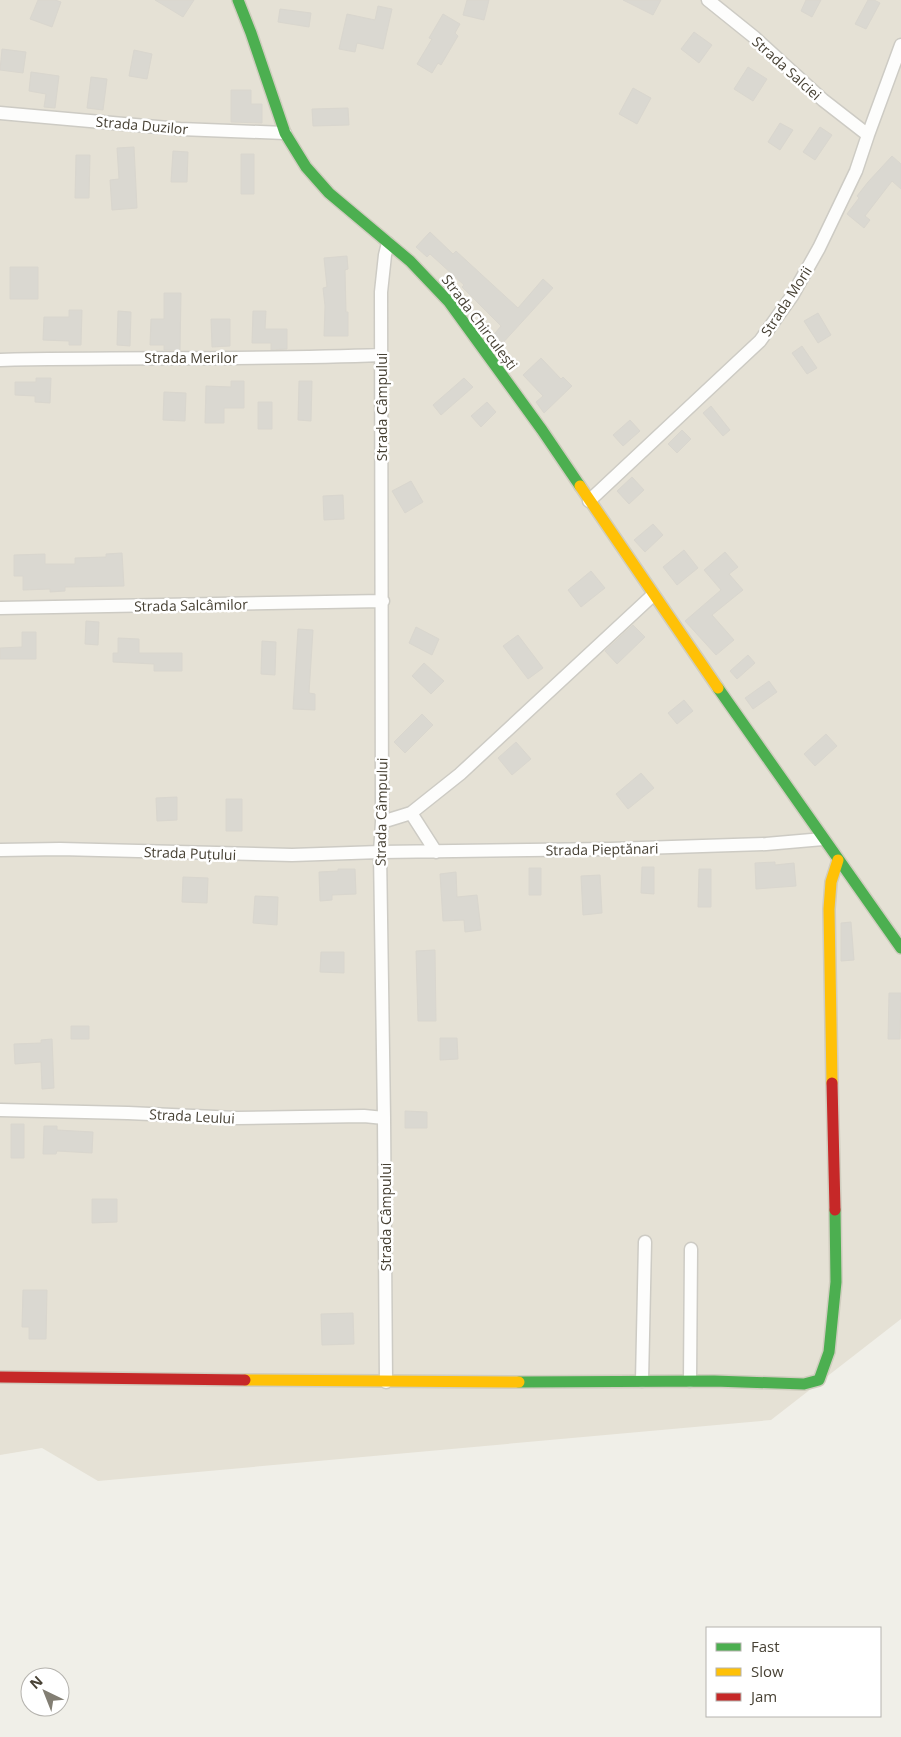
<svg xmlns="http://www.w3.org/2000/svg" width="901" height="1737" font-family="'Open Sans',sans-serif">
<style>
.residential{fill:#e5e1d5}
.building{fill:#dad8d1;stroke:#d9d6ce}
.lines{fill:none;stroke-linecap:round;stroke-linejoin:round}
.street-casing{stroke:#cdcbc4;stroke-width:15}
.fast-casing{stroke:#d0cdbf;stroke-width:14}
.slow-casing{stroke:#d0cdbf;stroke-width:14}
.jam-casing{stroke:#d0cdbf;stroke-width:14}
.street{stroke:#fdfdfc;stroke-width:12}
.fast{stroke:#4caf50;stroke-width:11}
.slow{stroke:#ffc107;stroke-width:11}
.jam{stroke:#c62828;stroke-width:11}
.labels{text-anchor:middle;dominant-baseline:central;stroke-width:5;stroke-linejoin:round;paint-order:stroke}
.street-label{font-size:14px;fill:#474134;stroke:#fff}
</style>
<rect width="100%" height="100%" fill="#f0efe8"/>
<!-- residential -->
<path class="residential" d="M0,0H901V1319L771,1420L98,1481L42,1448L0,1455Z"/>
<!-- building -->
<path class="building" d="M38,0H55L61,2L52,27L30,19Z
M155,0H194L183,17Z
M467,0H489L484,20L463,15Z
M623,0H661L653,15Z
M806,0H821L812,17L801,11Z
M868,0H874L880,3L866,29L855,24Z
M378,6L392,9L383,49L357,43L355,52L339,49L347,14L375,20Z
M280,9L311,13L309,27L278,22Z
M443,14L460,24L455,33L458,36L441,65L438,63L432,73L417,64L432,39L429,38Z
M694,32L712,45L699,63L681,49Z
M2,49L26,52L23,73L0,70Z
M134,50L152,54L147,79L129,76Z
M748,67L767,79L753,101L734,89Z
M31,72L59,76L55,108L44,107L46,94L29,91Z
M91,77L107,79L103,110L87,108Z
M633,88L651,98L637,124L619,114Z
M231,90H251V104H262V123L231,122Z
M348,108L349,125L313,126L312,109Z
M780,123L793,130L780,150L768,142Z
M820,127L832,135L815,160L803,152Z
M134,147L137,208L112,210L110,180L119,179L117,148Z
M173,151L188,152L187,182H171Z
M241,154H254V194H241Z
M76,155H90L89,198H75Z
M892,156L901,164V189L892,181L865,216L870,220L864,228L847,214L859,198L857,196L868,182Z
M430,232L453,254L456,251L518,308L543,279L553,288L500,346L491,338L501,326L462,287L464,285L430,254L427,257L416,247Z
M347,256L348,269L345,270L346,312H348V336H324L325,306L323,288L327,287L324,258Z
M10,267H38V299H10Z
M164,293H181L180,350H164V345H150L151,319H164Z
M69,310H82L81,345H69V341L43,340L44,317H69Z
M118,311L131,312L130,346L117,345Z
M253,311H266L265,329H287V349L271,350V343H252Z
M818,313L831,335L818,343L804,321Z
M211,319H230V346L212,347Z
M802,346L817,368L807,374L792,353Z
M541,358L561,379L563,377L572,386L544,413L536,402L543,396L523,375Z
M36,378H51L50,403L35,402V396L15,395V382H36Z
M464,378L473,387L441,415L433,405Z
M231,381H244V408H224V423H205L206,386L231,387Z
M299,381H312L311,421L298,420Z
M164,392L186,393L185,421L163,420Z
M258,402H272V429H258Z
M487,402L496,412L481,427L471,416Z
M711,406L730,430L723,436L703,413Z
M630,420L640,431L623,446L613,435Z
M682,430L691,439L677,453L668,444Z
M632,477L644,490L629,504L617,491Z
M411,481L423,502L405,513L392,491Z
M343,495L344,519L324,520L323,496Z
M653,524L663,535L645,552L634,540Z
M684,550L698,568L677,585L663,567Z
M725,552L738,567L729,574L743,590L712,615L734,640L716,655L685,621L721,590L704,570Z
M122,553L124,586L65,587V591L50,592V589L23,590V576H14V555L45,554V564H75V558L106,557V554Z
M591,571L605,588L581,607L568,590Z
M86,621L99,622L98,645L85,644Z
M633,625L645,637L617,664L605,651Z
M416,627L439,639L432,655L409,643Z
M298,629L313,630L309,693L315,694V710L293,709Z
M22,632H36V659H0V648L22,647Z
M518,635L543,668L528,679L503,646Z
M118,638L139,639V653H182V671H154V664L113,662V653H118Z
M262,641L276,642L275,675L261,674Z
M748,655L755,663L737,679L730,671Z
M424,663L444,681L431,694L412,676Z
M769,681L777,692L753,709L745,698Z
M684,700L693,711L677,724L668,713Z
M422,714L433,725L405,753L394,742Z
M826,734L837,746L815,766L804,754Z
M516,742L531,759L512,775L498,758Z
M641,773L654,788L628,809L616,794Z
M177,797V820L157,821L156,798Z
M226,799H242V831H226Z
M775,862V865L794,863L796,886L756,889L755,863Z
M642,867H654V894L641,893Z
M529,868H541V895H529Z
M338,869H355L356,894L332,895V900L320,901L319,872L338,871Z
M699,869H711V907H698Z
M456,872L457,897L477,895L481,930L465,932L464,920L443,921L440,874Z
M600,875L602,913L583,915L581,876Z
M183,877L208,878L207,903L182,902Z
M255,896L278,897L277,925L253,923Z
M851,922L854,960L841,961V923Z
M435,950L436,1021H418L416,951Z
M321,952H344V973L320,972Z
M889,993H901L900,1039H888Z
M71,1026H89V1039H71Z
M440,1038H457L458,1059L440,1060Z
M52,1039L54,1088L42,1089L41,1062L15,1064L14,1044L41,1043V1040Z
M405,1111L427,1112V1128H405Z
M11,1124H24V1158H11Z
M44,1126H57V1130L93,1132L92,1153L57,1151L56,1154H43Z
M92,1199H117V1222L92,1223Z
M23,1290H47L46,1339H29V1327H22Z
M353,1313L354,1344L322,1345L321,1314Z"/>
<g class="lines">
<!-- street casing -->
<g class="street-casing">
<path id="street" d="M708,0L754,37L823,100L868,135
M0,113L180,129L285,133
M0,360C127,357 254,360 381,355
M589,501L760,341L792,296L819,248L856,171L868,135L901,45
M0,608L383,601
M411,813L436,852
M382,822L411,813L460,774L653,595
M0,850L60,849L292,855L380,852L610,849L766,844L823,839
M0,1110L128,1113L237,1118L364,1116L384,1118
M642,1381L645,1242
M690,1381L691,1249
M386,1382L384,1118L380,852L382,822L381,292L385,255L388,243"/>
</g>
<!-- fast casing -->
<g class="fast-casing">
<path id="fast" d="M238,0L251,33L285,133L306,167L329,193L410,261L449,302L542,430L580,486
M718,688L901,948
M519,1382L714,1381L804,1384L819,1380L829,1352L836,1282L835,1210"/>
</g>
<!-- slow casing -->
<g class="slow-casing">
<path id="slow" d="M580,486L718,688
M832,1083L829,909L831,882L838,860
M245,1380L519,1382"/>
</g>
<!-- jam casing -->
<g class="jam-casing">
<path id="jam" d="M832,1083L835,1210
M0,1377L245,1380"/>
</g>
<!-- street -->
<use href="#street" class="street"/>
<!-- fast -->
<use href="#fast" class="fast"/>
<!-- slow -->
<use href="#slow" class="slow"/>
<!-- jam -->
<use href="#jam" class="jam"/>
</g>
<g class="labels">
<!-- street labels -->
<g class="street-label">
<text transform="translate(787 68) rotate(42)">Strada Salciei</text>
<text transform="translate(142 125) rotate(5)">Strada Duzilor</text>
<text transform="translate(786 301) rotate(-57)">Strada Morii</text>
<text transform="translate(480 322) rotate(53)">Strada Chirculești</text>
<text x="191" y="357">Strada Merilor</text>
<text transform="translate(381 407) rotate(-90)">Strada Câmpului</text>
<text transform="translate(191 605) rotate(-1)">Strada Salcâmilor</text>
<text transform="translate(381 812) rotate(-89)">Strada Câmpului</text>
<text transform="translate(602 849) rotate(-1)">Strada Pieptănari</text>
<text transform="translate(190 853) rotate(2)">Strada Puțului</text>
<text transform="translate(192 1116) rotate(3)">Strada Leului</text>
<text transform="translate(385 1217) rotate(-90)">Strada Câmpului</text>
</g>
</g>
<!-- legend -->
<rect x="706" y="1627" width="175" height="90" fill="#ffffff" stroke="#b5b3ae"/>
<rect x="716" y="1643" width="25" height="8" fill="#4caf50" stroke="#b5b3ae"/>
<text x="751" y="1652" font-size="15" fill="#474134">Fast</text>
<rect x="716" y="1668" width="25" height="8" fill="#ffc107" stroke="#b5b3ae"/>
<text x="751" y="1677" font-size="15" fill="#474134">Slow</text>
<rect x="716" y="1693" width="25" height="8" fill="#c62828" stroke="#b5b3ae"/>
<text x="751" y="1702" font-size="15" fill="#474134">Jam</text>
<!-- north arrow -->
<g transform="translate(45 1692) rotate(317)"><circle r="24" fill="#ffffff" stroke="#b5b3ae"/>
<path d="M0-4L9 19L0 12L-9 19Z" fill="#827e73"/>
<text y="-8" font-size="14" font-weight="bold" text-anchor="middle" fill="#474134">N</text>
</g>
</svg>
